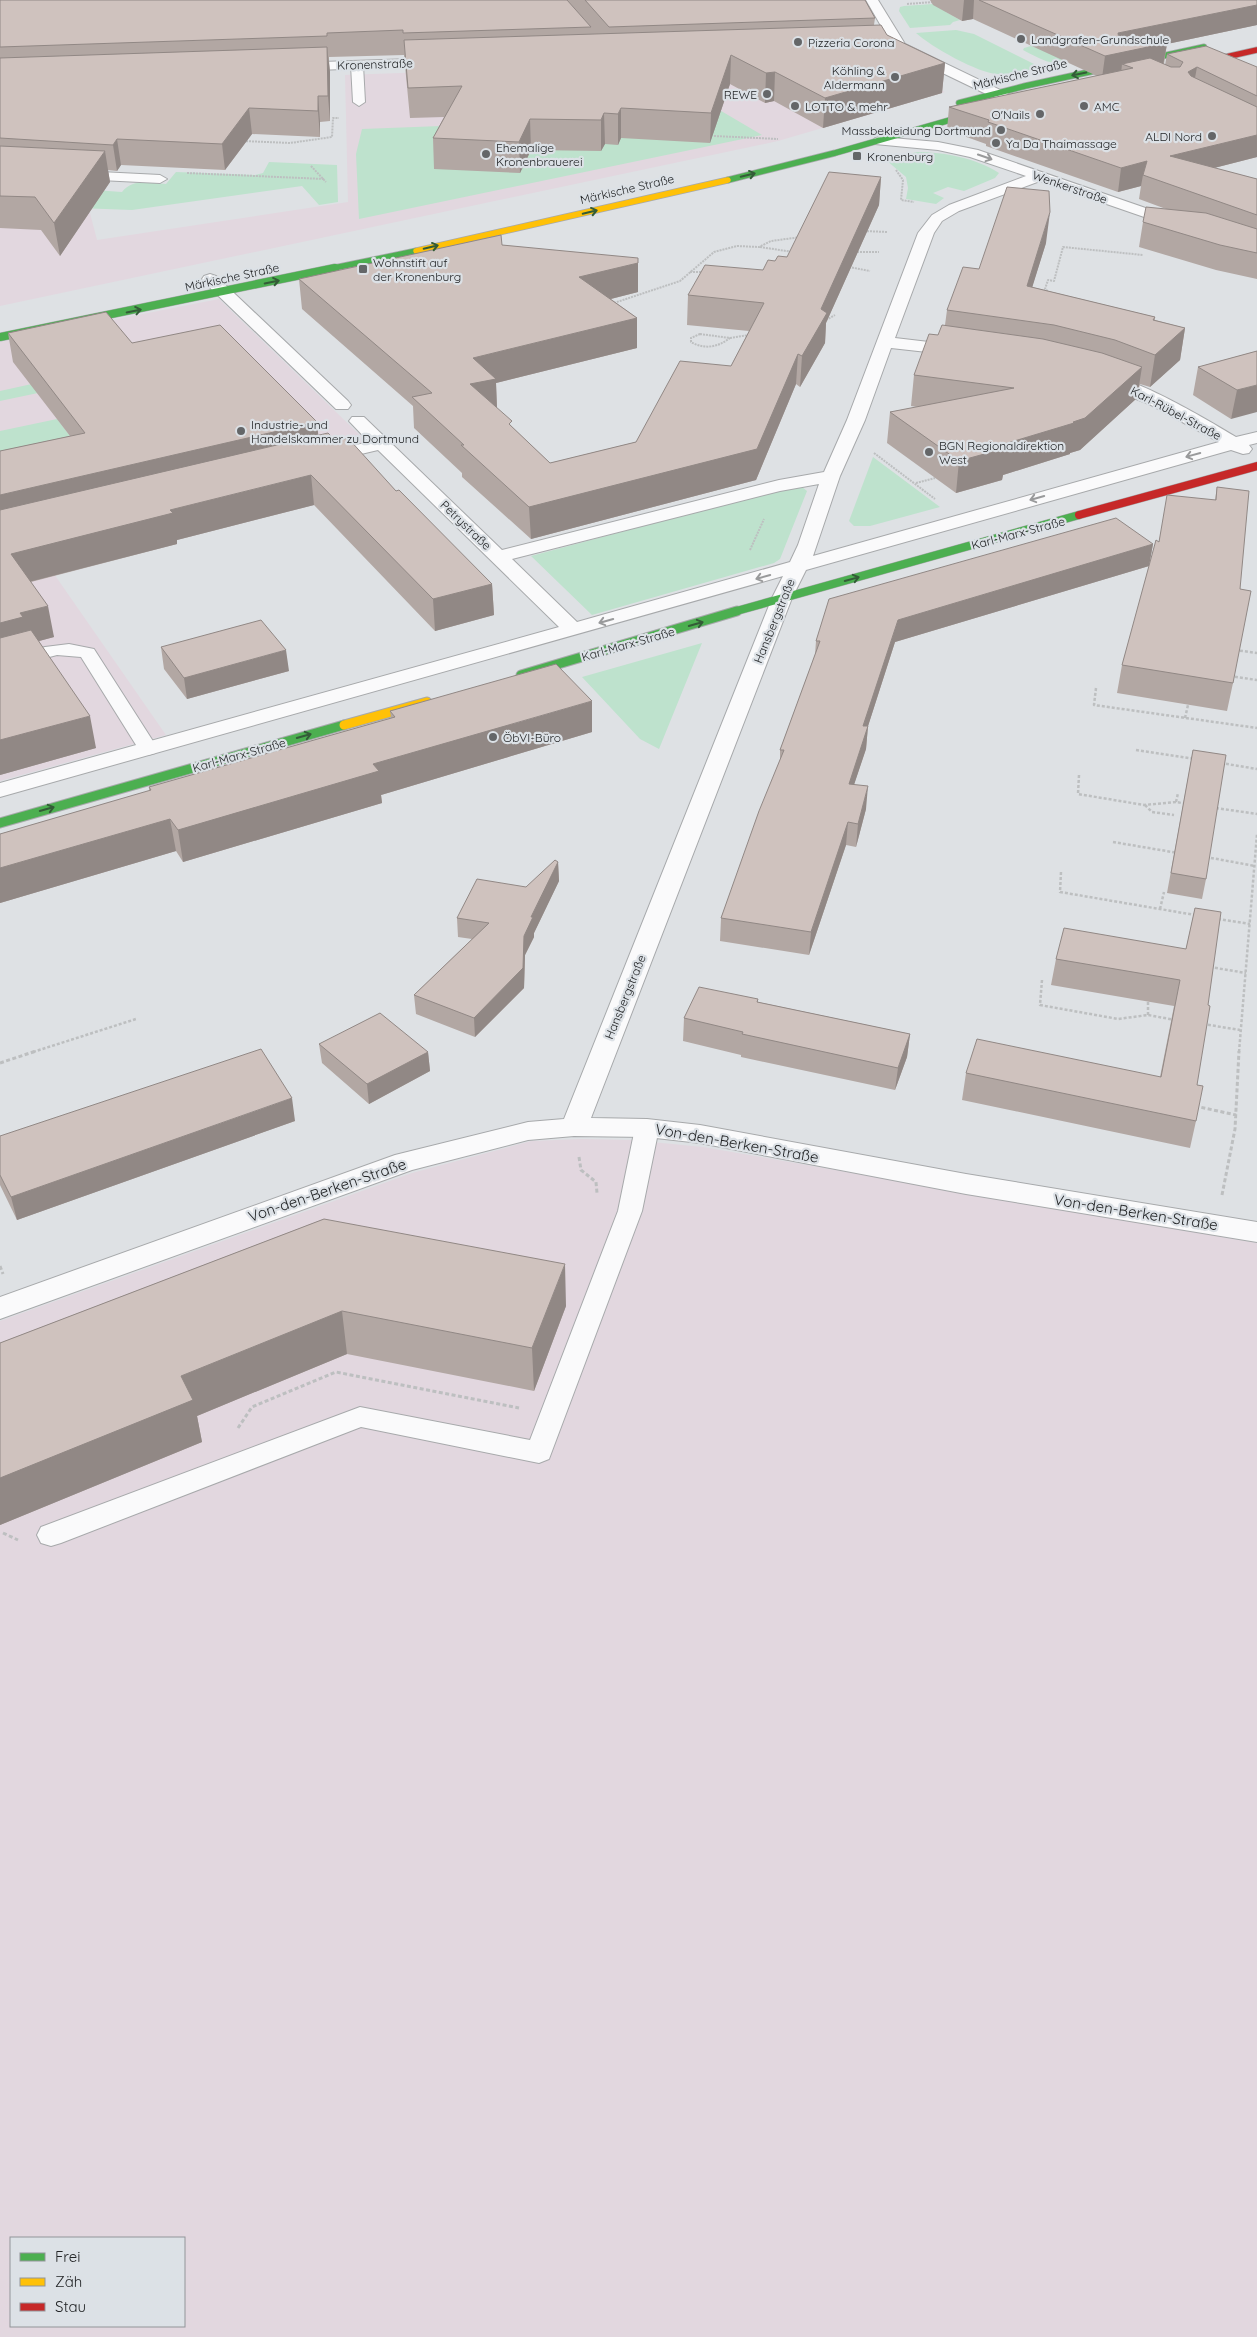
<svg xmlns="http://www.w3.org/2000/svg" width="1257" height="2337" font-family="Quicksand,sans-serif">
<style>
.commercial{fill:#e2d7df;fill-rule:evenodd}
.green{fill:#bee2cd}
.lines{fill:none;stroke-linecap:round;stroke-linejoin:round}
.lane-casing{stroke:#a7a9ab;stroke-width:2}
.street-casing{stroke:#a7a9ab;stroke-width:2}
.fast-far2-casing{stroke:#a7a9ab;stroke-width:7}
.fast-far1-casing{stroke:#a7a9ab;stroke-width:9}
.fast-casing{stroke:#a7a9ab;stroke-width:11}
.slow-far1-casing{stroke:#a7a9ab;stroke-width:7}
.slow-casing{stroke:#a7a9ab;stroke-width:11}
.jam-far1-casing{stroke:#a7a9ab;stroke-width:7}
.jam-casing{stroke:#a7a9ab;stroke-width:9}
.path-far2{stroke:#bdbfc0;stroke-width:2;stroke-dasharray:2 1;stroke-linecap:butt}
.path-far1{stroke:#bdbfc0;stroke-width:2.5;stroke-dasharray:3 2;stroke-linecap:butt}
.path{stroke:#bdbfc0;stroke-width:3;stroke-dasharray:4 2.5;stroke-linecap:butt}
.lane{fill:#fafafb;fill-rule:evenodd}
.street{fill:#fafafb;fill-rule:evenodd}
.fast-far2{stroke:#4caf50;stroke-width:5.5}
.fast-far1{stroke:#4caf50;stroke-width:8}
.fast{stroke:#4caf50;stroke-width:9}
.slow-far1{stroke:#ffc107;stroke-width:5.5}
.slow{stroke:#ffc107;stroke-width:9}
.jam-far1{stroke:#c62828;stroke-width:5.5}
.jam{stroke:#c62828;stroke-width:8}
.wall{fill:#b2a7a3}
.shaded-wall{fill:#918885}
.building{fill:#cfc2be;stroke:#918885}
.oneway{stroke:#335c37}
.oneway2{stroke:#999a9b}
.poi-dot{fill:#646668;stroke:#dce1e6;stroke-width:2}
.labels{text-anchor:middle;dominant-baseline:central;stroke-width:4.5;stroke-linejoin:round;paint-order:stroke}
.far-poi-label{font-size:12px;fill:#222426;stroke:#dce1e6;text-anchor:start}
.far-street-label{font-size:12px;fill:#222426;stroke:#dce1e6}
.street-label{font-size:15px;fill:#222426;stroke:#dce1e6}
</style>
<rect width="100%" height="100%" fill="#dee1e4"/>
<!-- commercial -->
<path class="commercial" d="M873,56L945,92L778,141L0,306V210L90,213L97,240L348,202L345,75Z
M219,299L367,442L20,525L166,735L0,781V342Z
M582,1139L631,1140L703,1147L1257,1243V2337H0V1321L412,1173L531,1141ZM11,2238H184V2326H11Z"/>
<!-- green -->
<path class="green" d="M947,3L946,12L960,20L953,22L950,25L910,28L899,11L900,7L904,6Z
M956,30L974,34L1040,67C1027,70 1012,75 998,74C979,74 930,46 916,33Z
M1031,46L1088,56C1053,65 1055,67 1023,50L1024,48Z
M694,95L762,135L359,219L356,154L362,129L467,125Z
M917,152C944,152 976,158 999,173L995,178L964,191L948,187L933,193L944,198L936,204L906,199L908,188L906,177L886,160Z
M269,162L337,165L338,202L319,205L302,186L132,210L78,208L94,190L122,192C133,178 150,183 166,184L176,172L255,175L263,173Z
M50,380L57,389L0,401V391Z
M57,419L97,471L0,494V431Z
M873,457L940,507L870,526H854L849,521Z
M793,486L802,487L807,491L780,559L774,563L592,615L531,556Z
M702,643L659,749L640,739L582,677Z"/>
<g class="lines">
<!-- lane casing -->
<g class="lane-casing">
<path id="lane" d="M357,62L363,65L365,102L359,106L353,102L351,65Z
M69,644L94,649L158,749L155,753L148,755L141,753L81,657L57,655L0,670V659L45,647Z
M647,1120L655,1122L659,1128L642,1211L549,1459L539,1463L361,1427L61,1543L51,1546L41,1543L37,1535L41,1527L360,1407L530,1440L618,1211L635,1128L639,1122Z"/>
</g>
<!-- street casing -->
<g class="street-casing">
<path id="street" d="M866,0H878L905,44L1021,100L1023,103L1016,107L1011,106L895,50Z
M443,58L448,59L450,62L448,65L291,71L284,67L291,63Z
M880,137L938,142L978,150L1186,222L1189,225L1181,230L1176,228L1040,181L959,211L942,221L934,233L895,338L963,346L969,347L971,351L969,355L963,356L891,348L865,420L840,476L813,556L1219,442L1151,405L1097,383L1094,379L1097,375C1123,369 1211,422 1236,437L1257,432V443L1249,445L1252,449L1249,453L1243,454L1231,450L806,570L792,598L591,1118L647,1119L700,1125L966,1174L1257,1222V1242L966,1194L700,1143L647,1137L574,1136L528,1140L412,1170L0,1319V1297L395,1155L528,1122L564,1119L772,598L783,576L0,797V783L559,627L378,450L323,463L317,462L314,458L317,454L369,442L349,421L352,417H364L502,550L779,480L824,472L847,420L918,233L932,215L949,205L1026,176L970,157L938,150L875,144L873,141L875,138ZM819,484L798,545L790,562L577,622L512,559L780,491Z
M0,167L160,175L167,179L160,183L0,175Z
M210,274L216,276L348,401L351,405L348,409H336L204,282L202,279L204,276Z"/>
</g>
<!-- fast-far2 casing -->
<g class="fast-far2-casing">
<path id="fast-far2" d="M959,103L1025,86L1204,47
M728,180L835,153L985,110
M329,269L416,251"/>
</g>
<!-- fast-far1 casing -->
<g class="fast-far1-casing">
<path id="fast-far1" d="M0,337L335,268
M733,612L1079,515"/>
</g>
<!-- fast casing -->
<g class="fast-casing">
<path id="fast" d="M521,675L737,611
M0,823L344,725"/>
</g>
<!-- slow-far1 casing -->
<g class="slow-far1-casing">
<path id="slow-far1" d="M416,251L728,180"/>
</g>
<!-- slow casing -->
<g class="slow-casing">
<path id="slow" d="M344,725L427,702"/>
</g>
<!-- jam-far1 casing -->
<g class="jam-far1-casing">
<path id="jam-far1" d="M1195,64L1257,50"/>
</g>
<!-- jam casing -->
<g class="jam-casing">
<path id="jam" d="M1079,515L1257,466"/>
</g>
<!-- path-far2 -->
<path class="path-far2" d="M907,4L933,2
M714,136L778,139
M243,141L290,143L332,137L333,118H339
M311,166L326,182
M896,170L903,180L901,200L914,202
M187,173L324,179
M864,231L887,232
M760,247L793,252
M854,252H879
M849,267L870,271
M690,272H704
M1050,293L1045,289L1048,280L1054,281L1063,247L1143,255
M614,303L680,281L714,252L737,246L759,247L771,241L801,237
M826,320L835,315
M700,334L730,338C718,347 705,350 691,342V338Z
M730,338L749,335
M874,453L935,499
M916,483L935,478
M750,550L764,519"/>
<!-- path-far1 -->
<path class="path-far1" d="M1235,650L1257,653
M1230,676L1257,680
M1096,688L1094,705L1257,728
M1185,718L1188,705
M1136,750L1195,759
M1221,763L1257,769
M1079,775L1078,794L1144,805L1176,802L1187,804
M1176,802L1178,793
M1145,805L1152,812L1174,815
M1216,808L1257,814
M1113,842L1178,853
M1206,857L1255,866
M1061,872L1060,892L1195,915
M1160,909L1164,892
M1218,919L1250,924
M1210,967L1246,973
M1042,980L1040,1005L1118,1019L1148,1015L1175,1020
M1148,1002V1015
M1203,1024L1240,1030
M33,1052L136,1019
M1239,1052L1257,834"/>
<!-- path -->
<path class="path" d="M0,1063L36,1051
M1195,1106L1236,1115
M579,1157L581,1170L596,1182L597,1193
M1222,1195L1235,1129L1239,1051
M0,1266L3,1274
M238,1428L252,1407L336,1372L519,1408
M3,1533L18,1540"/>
<!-- lane -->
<use href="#lane" class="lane"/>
<!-- street -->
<use href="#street" class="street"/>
<!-- fast-far2 -->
<use href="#fast-far2" class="fast-far2"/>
<!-- fast-far1 -->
<use href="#fast-far1" class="fast-far1"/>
<!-- fast -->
<use href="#fast" class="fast"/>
<!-- slow-far1 -->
<use href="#slow-far1" class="slow-far1"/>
<!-- slow -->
<use href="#slow" class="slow"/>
<!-- jam-far1 -->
<use href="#jam-far1" class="jam-far1"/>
<!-- jam -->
<use href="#jam" class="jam"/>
</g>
<!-- wall -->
<path class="wall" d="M0,0H865L875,18L874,25L887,35L945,63L942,93L823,128L774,101L765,103L730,84L710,143L621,138L618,145L605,144L601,151L531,150L520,173L434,169L433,138L444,117L410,118L404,55L329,57V60L330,72V121L320,122V137L252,134L225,170L121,165L117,171L108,170L110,182L60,256L41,230L0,228Z
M930,0H1257V25L1167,44L1164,64L1165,65L1167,54L1257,67V157L1214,168L1257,179V279L1216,270L1139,247L1143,222L1166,209L1139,199L1141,186L1118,192L986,146V144L947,130L949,107L1097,76L973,19L962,21L933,5Z
M881,177L879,205L826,323L825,343L800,387L796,384L756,480L531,539L462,477V473L414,428L413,406L302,309L299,279L502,245L638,263V292L611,299L637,318V348L496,383L497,408L512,427L550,463L636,442L731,366L749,331L687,325L688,295L763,270L775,261L787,257Z
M1046,243L1032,287L1155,317V320L1185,328L1180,360L1150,387L1140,384L1137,398L1080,450L1070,453V454L1003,475L1002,480L956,493L887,443L890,412L917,407L911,406L914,375L938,335L945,325L947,310L979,269Z
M8,333L132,343L318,436L336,441L396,491L492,584L494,615L435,631L314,505L177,540V544L31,582L54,637L39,641L96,748L0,775V451L70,436L13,362Z
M1257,351L1231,419L1193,395L1198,367Z
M1217,487L1240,589L1233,683L1227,711L1117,693L1122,665L1159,542L1215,500Z
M1153,544L1149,566L895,642L868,726L866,749L854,784L866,809L856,847L846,845L809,955L720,941L721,918L780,760V750L815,655L816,641Z
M161,647L289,671L187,699L164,669Z
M390,711L592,732L381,795L382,803L183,862L176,851L0,903V834L149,791V787L391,718Z
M1193,750L1206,879L1202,899L1167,893Z
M558,862L559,881L534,933V937L525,955L524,988L475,1037L416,1014L414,995L472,939L458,937L457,918L526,887Z
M1195,908L1197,1085L1196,1121L1190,1148L962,1100L966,1073L1160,1077L1174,1006L1051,985L1056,959L1186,949Z
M758,999V1002L910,1034L907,1057L895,1090L741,1057V1055L683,1041L684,1018Z
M319,1044L428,1052L430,1071L369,1104L322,1063Z
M295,1121L17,1220L0,1185V1136Z
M324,1219L566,1306L534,1391L347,1354L197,1416L202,1442L0,1525V1343Z"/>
<!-- shaded-wall -->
<path class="shaded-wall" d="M964,0H974L973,19L962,21Z
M1257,5V25L1167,44L1163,65L1133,68L1122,64L1121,74L1102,78L1105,56L1118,33Z
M327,47L330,72V121L328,96Z
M731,55L730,84L710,143L711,113Z
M945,63L942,93L823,128L825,98Z
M1197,67L1193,89L1188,72Z
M775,72L774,101L765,103L766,73Z
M318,96L320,122V137L318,111Z
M249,108L252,134L225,170L222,144Z
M621,108V138L618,145V114Z
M604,113L605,144L601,151V120Z
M530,119L531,150L520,173L519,142Z
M1257,135V157L1167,180L1170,156Z
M117,139L121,165L117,171L113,145Z
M105,151L110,182L60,256L54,223Z
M1147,161L1143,175L1141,186L1118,192L1121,168Z
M881,177L879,205L826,323L825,343L800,387L802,356L821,309Z
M1050,212L1046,243L1023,317L1027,286Z
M638,263V292L579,307V277Z
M637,318V348L496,383L497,409L470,384L473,358Z
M1185,328L1180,360L1150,387L1155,355Z
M798,354L796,384L756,480L531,539L529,507Z
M1142,367L1137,398L1080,450L1070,453V454L1003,475L1002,480L956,493L959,461L1001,445L1073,422Z
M1257,385V412L1231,419L1237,390Z
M317,422L320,452L0,527V495Z
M311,475L314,505L177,540V544L17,585L11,554L170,510Z
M1153,544L1149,566L895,642L861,748L863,726L898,620Z
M492,584L494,615L435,631L433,599Z
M48,606L54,637L28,644L0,657V623L20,613Z
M286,650L289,671L187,699L184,678Z
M592,701V732L381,795L382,803L183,862L178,830L373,764Z
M90,716L96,748L0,775V740Z
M868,726L866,749L847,806L849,784Z
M868,786L866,809L856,847L858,824Z
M170,819L176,851L0,903V868Z
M848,822L846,845L809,955L811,932Z
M558,862L559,881L534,933V937L525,955L524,988L475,1037L474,1018L524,936L531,917Z
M910,1034L907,1057L895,1090L898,1068Z
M428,1052L430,1071L369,1104L367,1084Z
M292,1098L295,1121L17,1220L11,1197Z
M565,1264L566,1306L534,1391L532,1348Z
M342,1311L347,1354L197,1416L202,1442L0,1525V1478L181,1376Z"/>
<!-- building -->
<path class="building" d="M0,0H567L591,27L403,33V30L327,33V36L0,47Z
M585,0H865L875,18L609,27Z
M979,0H1257V5L1118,33L1119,40L1167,43L1105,56Z
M881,25L887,35L945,63L825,98L775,72L766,73L731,55L711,113L621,108L618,114L604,113L601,120L530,119L519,142L433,138L462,86L408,88L404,40Z
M1206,46L1257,67V96L1197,67L1188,72L1191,76L1257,107V135L1170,156L1257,179V215L1143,175L1147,161L1121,168L988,122L989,120L949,107L1133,68L1122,64L1150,58L1171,67H1180L1183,62L1167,54Z
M327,47L328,96H318V111L249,108L222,144L117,139L113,145L0,138V58Z
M0,146L105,151L54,223L35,197L0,196Z
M829,172L881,177L821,309L827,313L802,356L798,354L757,449L529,507L461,445H464L412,397L432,393L299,279L501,235L502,245L638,258V263L579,277L637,318L473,358L496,379L470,384L512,421L509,424L550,463L636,442L680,361L731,366L764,303L688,295L705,265L763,270L768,260L775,261L778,256L787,257Z
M1007,187L1049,191L1050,212L1027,286L1155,317L1153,320L1185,328L1155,355L1115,340L1054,325L947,310L963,267L979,269Z
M1146,207L1206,213L1257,229V253L1220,245L1143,222Z
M106,312L132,343L220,325L317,422L0,495V451L85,433L8,333Z
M942,325L1043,339L1102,353L1142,367L1085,418L1073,422L1074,423L1001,445L1006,448L959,461L890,412L1014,388L914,375L929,334L938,335Z
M1257,351V385L1237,390L1198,367Z
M328,433L336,441L348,438L396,491L399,490L492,584L433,599L311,475L170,510L173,513L11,554L48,606L20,613L23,617L0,623V510Z
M1217,487L1249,491L1240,589L1251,591L1233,683L1122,665L1156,540L1159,542L1167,495L1216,500Z
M1116,518L1153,544L898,620L863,726H868L849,784L868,786L858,824L848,822L811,932L721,918L759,811L784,750H780L820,641H816L829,599Z
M261,620L286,650L184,678L161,647Z
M31,630L90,716L0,740V638Z
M556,664L592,701L373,764L379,771L178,830L170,819L0,868V834L151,790L149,787L395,717L390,711Z
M1193,750L1226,755L1206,879L1171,873Z
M555,860L558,862L531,917H533L524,936L523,968L474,1018L414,995L489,923L457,918L477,879L526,887Z
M1195,908L1221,912L1208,1005L1210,1006L1197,1085L1203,1086L1196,1121L966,1073L977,1039L1161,1077L1180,980L1056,959L1064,928L1186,949Z
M699,987L758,999L757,1002L910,1034L898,1068L742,1034L743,1032L684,1018Z
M380,1013L428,1052L367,1084L319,1044Z
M261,1049L292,1098L11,1197L0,1175V1136Z
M324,1219L565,1264L532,1348L342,1311L181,1376L193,1400L0,1478V1343Z"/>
<!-- one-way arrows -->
<defs><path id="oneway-shaft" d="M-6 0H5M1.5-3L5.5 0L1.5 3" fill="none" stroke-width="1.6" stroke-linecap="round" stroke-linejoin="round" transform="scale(1.25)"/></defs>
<g class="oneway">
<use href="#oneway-shaft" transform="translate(1079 74) rotate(168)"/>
<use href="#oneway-shaft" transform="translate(748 175) rotate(-13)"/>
<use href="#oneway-shaft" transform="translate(590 212) rotate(-13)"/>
<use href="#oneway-shaft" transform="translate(431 247) rotate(-13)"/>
<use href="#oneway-shaft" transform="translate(272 282) rotate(-12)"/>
<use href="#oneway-shaft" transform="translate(134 311) rotate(-11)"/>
<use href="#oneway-shaft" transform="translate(852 579) rotate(-15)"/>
<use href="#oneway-shaft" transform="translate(696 624) rotate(-16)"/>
<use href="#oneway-shaft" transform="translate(304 736) rotate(-16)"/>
<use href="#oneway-shaft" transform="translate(47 809) rotate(-16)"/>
</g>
<g class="oneway2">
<use href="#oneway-shaft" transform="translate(985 157) rotate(19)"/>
<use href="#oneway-shaft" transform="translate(1193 455) rotate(165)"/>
<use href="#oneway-shaft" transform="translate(1037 498) rotate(164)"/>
<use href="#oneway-shaft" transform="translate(763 577) rotate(164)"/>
<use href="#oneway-shaft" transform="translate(606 621) rotate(164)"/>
</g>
<!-- markers -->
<g class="poi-dot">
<circle cx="1021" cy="39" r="5"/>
<circle cx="798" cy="42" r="5"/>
<circle cx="895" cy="77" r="5"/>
<circle cx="767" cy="94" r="5"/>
<circle cx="795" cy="106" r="5"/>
<circle cx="1084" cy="106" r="5"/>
<circle cx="1040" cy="114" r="5"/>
<circle cx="1001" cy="130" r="5"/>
<circle cx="1212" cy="136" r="5"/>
<circle cx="996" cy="143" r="5"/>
<circle cx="486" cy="154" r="5"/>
<rect x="852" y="151" width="10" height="10" rx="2.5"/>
<rect x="358" y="264" width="10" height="10" rx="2.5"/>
<circle cx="241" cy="431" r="5"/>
<circle cx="929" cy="452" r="5"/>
<circle cx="493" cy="737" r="5"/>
</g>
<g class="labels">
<!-- far-poi labels -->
<g class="far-poi-label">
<text x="1031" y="39">Landgrafen-Grundschule</text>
<text x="808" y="42">Pizzeria Corona</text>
<text x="885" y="70" text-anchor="end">Köhling &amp;<tspan x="885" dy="14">Aldermann</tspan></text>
<text x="757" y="94" text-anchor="end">REWE</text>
<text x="805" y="106">LOTTO &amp; mehr</text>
<text x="1094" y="106">AMC</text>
<text x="1030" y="114" text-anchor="end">O'Nails</text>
<text x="991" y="130" text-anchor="end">Massbekleidung Dortmund</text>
<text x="1202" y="136" text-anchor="end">ALDI Nord</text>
<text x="1006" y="143">Ya Da Thaimassage</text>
<text x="496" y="147">Ehemalige<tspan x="496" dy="14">Kronenbrauerei</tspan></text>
<text x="867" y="156">Kronenburg</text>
<text x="373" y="262">Wohnstift auf<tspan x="373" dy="14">der Kronenburg</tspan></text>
<text x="251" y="424">Industrie- und<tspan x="251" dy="14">Handelskammer zu Dortmund</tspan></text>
<text x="939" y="445">BGN Regionaldirektion<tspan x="939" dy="14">West</tspan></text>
<text x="503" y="737">ÖbVI-Büro</text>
</g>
<!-- far-street labels -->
<g class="far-street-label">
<text transform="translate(375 64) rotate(-2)">Kronenstraße</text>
<text transform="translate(1020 74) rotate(-14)">Märkische Straße</text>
<text transform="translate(1070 187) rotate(19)">Wenkerstraße</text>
<text transform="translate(627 189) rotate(-13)">Märkische Straße</text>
<text transform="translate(232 277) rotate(-12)">Märkische Straße</text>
<text transform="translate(1176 413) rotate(28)">Karl-Rübel-Straße</text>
<text transform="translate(466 525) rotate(44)">Petrystraße</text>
<text transform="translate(1018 533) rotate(-15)">Karl-Marx-Straße</text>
<text transform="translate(774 621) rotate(-68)">Hansbergstraße</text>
<text transform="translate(628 644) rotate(-16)">Karl-Marx-Straße</text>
<text transform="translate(239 755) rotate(-16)">Karl-Marx-Straße</text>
<text transform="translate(625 997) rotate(-68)">Hansbergstraße</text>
</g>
<!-- street labels -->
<g class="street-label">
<text transform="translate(737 1143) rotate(10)">Von-den-Berken-Straße</text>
<text transform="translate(327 1190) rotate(-19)">Von-den-Berken-Straße</text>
<text transform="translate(1136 1212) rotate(9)">Von-den-Berken-Straße</text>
</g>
</g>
<!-- legend -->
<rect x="10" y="2237" width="175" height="90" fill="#dce1e6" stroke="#929599"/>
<rect x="20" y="2253" width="25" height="8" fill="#4caf50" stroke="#929599"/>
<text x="55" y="2262" font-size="15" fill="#222426">Frei</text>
<rect x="20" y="2278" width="25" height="8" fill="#ffc107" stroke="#929599"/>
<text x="55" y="2287" font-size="15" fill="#222426">Zäh</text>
<rect x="20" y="2303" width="25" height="8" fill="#c62828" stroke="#929599"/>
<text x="55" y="2312" font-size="15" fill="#222426">Stau</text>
</svg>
